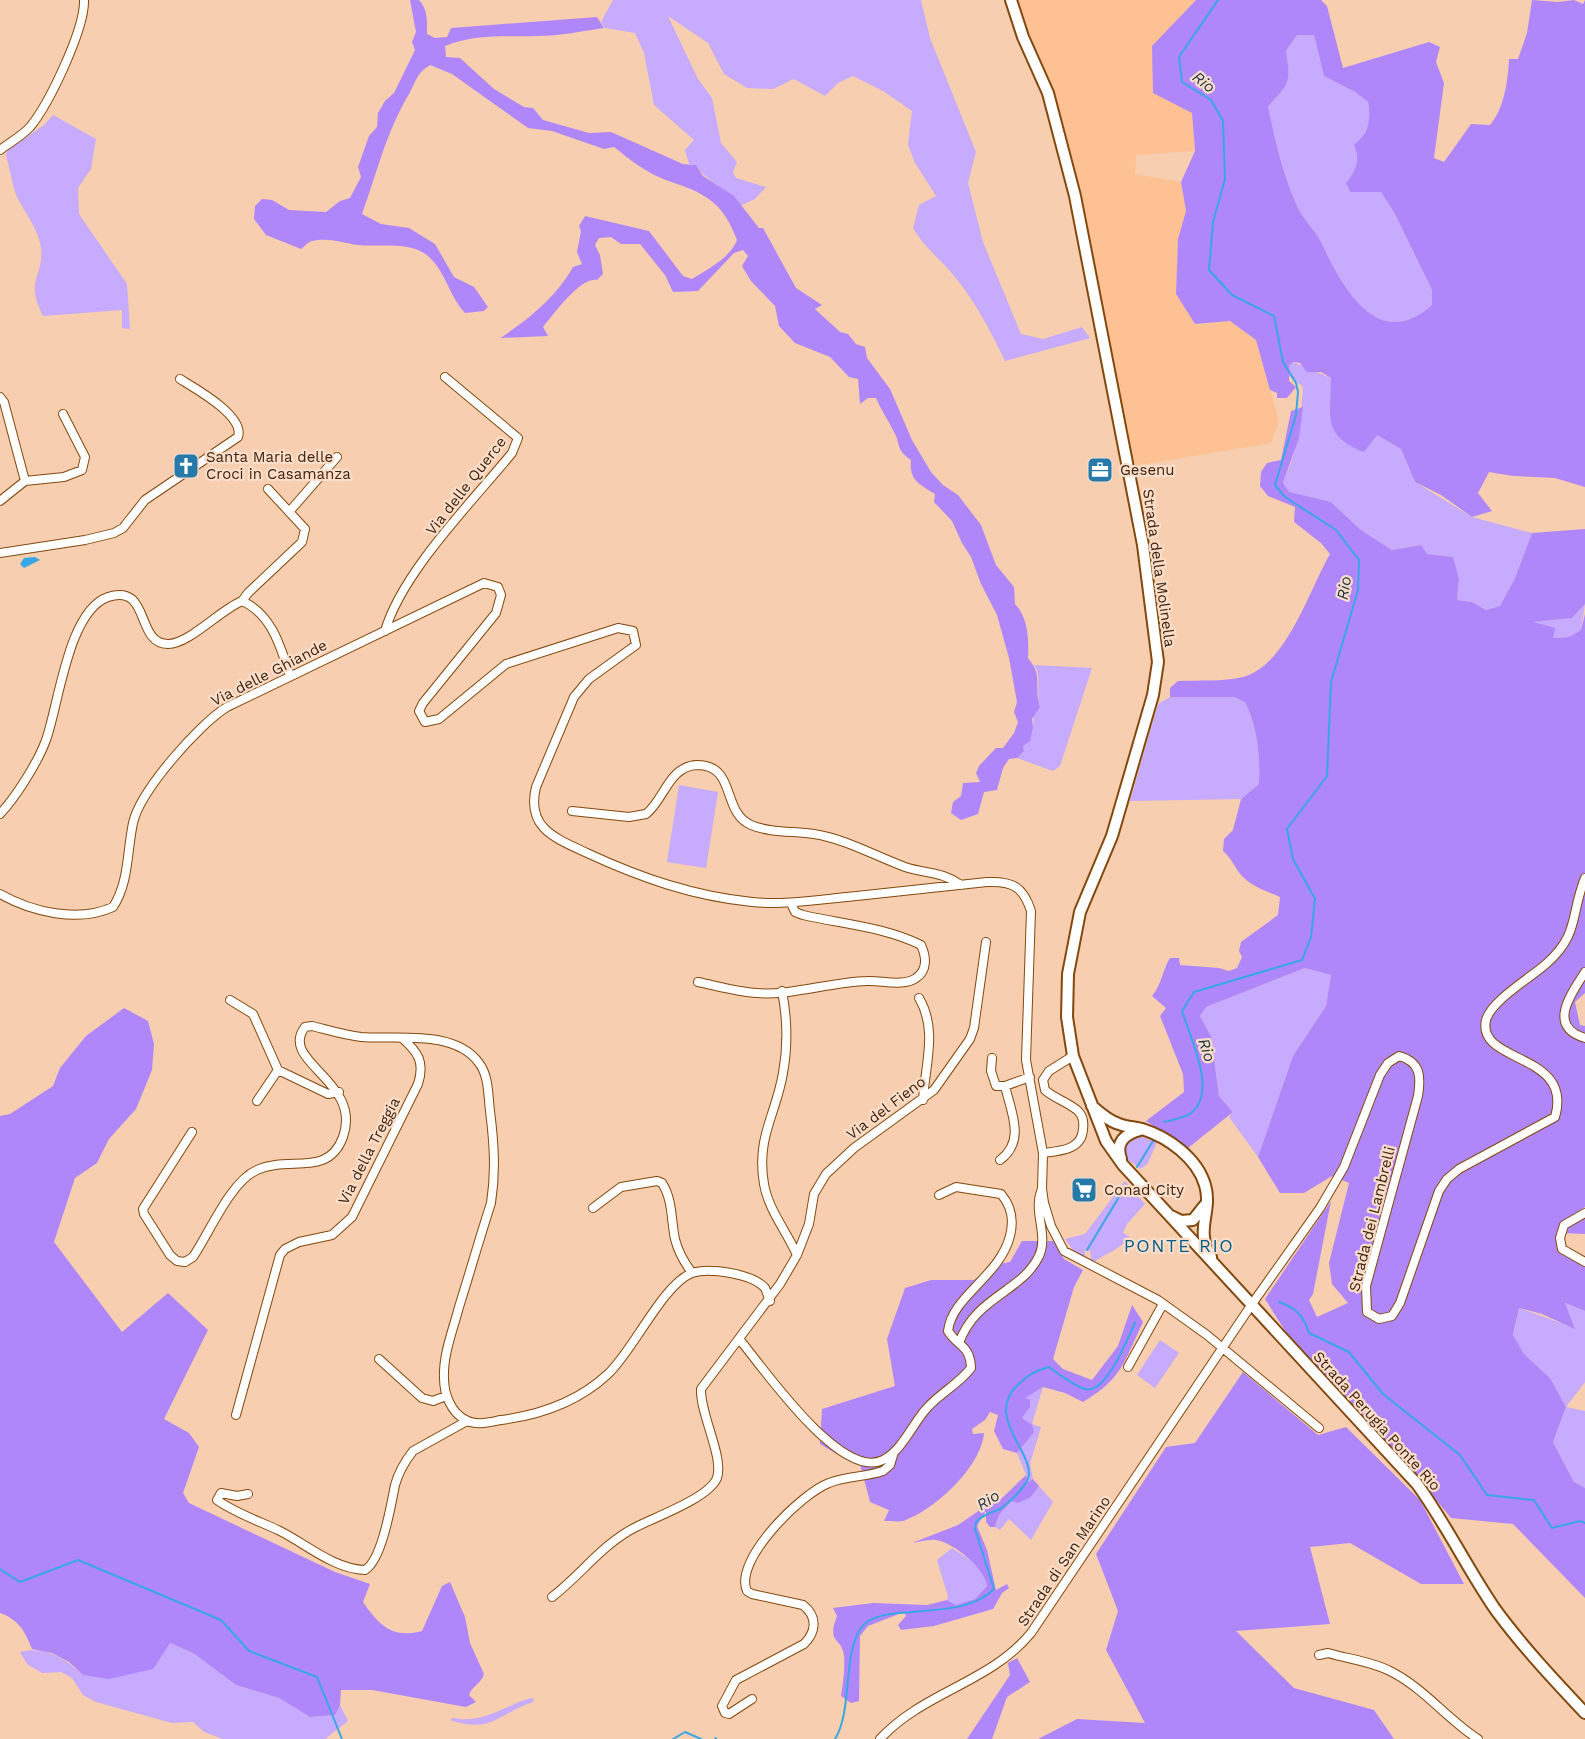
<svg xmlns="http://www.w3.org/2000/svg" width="1585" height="1739" font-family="'Work Sans',sans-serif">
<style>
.built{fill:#fdc193}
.green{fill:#c6abff}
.forest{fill:#b087fa;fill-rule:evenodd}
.water{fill:#39a6e5}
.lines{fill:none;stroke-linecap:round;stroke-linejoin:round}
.stream{stroke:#39a6e5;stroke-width:2}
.minor-casing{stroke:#83480d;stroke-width:10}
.secondary-casing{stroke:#83480d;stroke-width:14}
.minor{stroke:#fff;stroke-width:8}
.secondary{stroke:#fff;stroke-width:10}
.labels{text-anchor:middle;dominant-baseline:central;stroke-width:4.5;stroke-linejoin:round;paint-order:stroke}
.poi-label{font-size:15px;fill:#3e240e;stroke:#fadeca;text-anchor:start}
.street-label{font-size:15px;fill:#3e240e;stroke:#fadeca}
.water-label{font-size:16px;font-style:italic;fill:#1f3645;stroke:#fadeca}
.quarter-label{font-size:18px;letter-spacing:1.5px;fill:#005b85;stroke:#fadeca}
</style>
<rect width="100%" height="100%" fill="#f7ceaf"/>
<!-- built -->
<path class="built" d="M1011,0H1196L1178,18L1192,113L1195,151L1136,155L1135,174L1181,182L1186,211L1178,239L1176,294L1196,325L1230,321L1256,340L1279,421L1271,443L1128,467L1048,94Z"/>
<!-- green -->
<path class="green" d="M613,0H921L930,38L976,152L968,183L983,242L1021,334L1043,339L1082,327L1090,338L1005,361C989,328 973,297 949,270C936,256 923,245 913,228L919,205L936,196L915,163L908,145L912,111L883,91L853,76L838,83L825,96L794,79L773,89L747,88L724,74L708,43L668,16L698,79L712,98L721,143L737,162L733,172L736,178L766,187L755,199L740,206C728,188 707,183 696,165L689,164L685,150L694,140L654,105L644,53L635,33L605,28L601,22Z
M1297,35H1314L1324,76L1355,92L1368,102L1370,121L1362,138L1355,173L1346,183L1350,192H1381L1395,214L1432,290V305C1377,354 1342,286 1321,242C1315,230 1304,220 1298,208C1283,176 1275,140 1268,106C1290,86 1291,80 1286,51Z
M53,115L96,139L91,169L78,188L79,214L127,284L130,329L122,328V310L43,316C24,279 44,278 41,248C39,230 25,213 17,197C12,184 10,169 6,155L8,150L44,125Z
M1293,362L1331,378L1377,435L1401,449L1415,482L1472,517L1532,533L1515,578L1500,606L1486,610L1472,602L1457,600L1459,579L1452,557L1426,554L1420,545L1392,550L1361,530L1331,502L1289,493L1283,483C1299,447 1300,425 1303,387L1289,376V366Z
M1585,604L1581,630L1569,637L1553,638L1531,622L1572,618Z
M1034,665L1092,668L1060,766L1053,771L1017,758L1024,751L1023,746L1033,727L1034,712L1040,706C1035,691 1043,678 1034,665Z
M1170,697H1234L1245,702C1258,728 1260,756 1259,784L1241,799L1130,801L1158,704Z
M679,785L718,792L706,868L667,862Z
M1305,968L1331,975L1326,1006L1293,1056L1258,1157L1229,1117L1233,1112L1219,1096L1211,1036L1200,1016L1206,1007Z
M1136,1135L1157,1142L1148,1163L1141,1169L1124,1157L1122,1144Z
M1125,1181L1145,1204L1127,1224L1123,1233L1130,1237C1120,1249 1107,1253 1094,1262L1091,1260L1090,1251L1085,1250V1257L1075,1253L1065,1239L1085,1234Z
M1564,1303L1585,1311V1382L1566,1407L1585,1411V1488L1574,1482L1553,1442L1566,1407L1550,1378L1524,1354L1513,1336L1519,1308L1575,1328Z
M1160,1340L1179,1353L1155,1388L1137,1375Z
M1043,1387L1032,1424L1041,1427L1030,1464L1033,1479L1029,1482L1017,1453L1033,1432L1022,1418L1024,1398Z
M1039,1486L1053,1502L1031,1540L1009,1519L1000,1530L995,1527L999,1515L1011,1501L1031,1497Z
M952,1548C968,1559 985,1566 987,1586L975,1599L956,1605L947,1600L948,1597L937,1560Z
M170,1643L193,1653L236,1685L279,1698L310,1717L334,1715L340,1705L348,1721L325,1739H223L204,1732L193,1722L172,1723L96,1702L83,1695L72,1678L61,1672L42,1673L27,1664L20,1652C45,1645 66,1659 83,1675Z
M531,1698L534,1699L533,1702C497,1714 493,1734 450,1720L453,1718C484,1724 503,1706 531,1698Z"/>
<!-- forest -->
<path class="forest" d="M410,0H419C428,10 427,21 427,34L435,38L447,37L451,28L597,17L604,28C583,31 560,36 538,36C506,37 477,33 445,46L446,57L460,58L494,89L524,107L533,108L543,120L589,133L611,132L683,164L696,165L703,176L734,196L759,228H763L796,288L822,305L815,309L840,332L848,334L856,344L865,347L867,358L890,389L912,440L931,472L943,485L958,495L981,525L996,565L1014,587L1015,604C1028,617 1029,640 1028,658C1044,677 1033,685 1040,707L1032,719L1033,727L1030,741L1023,746L1024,751L1017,758L1009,759L1003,768L997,790L984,792L978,814L961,820L951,813L953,802L961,796L963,783L980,782L976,773L979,766L996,748H1003L1014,733L1018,722L1014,712L1017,702L1009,658L997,615L981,584L971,557L962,543L952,521L934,502L935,494C920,484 909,481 911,460C895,449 901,444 894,432C888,420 881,410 876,398H868L860,404L858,379L849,377L830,357L795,343L779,326L775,306L751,281L742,266L748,256L743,250L734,253L698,291L673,292L665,275L640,244H621L611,237L599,238L595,245L600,255L603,274L597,280C580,277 554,314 543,327L548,336L500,338C527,321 557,296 573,267L582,264L577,252L581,231L579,226L585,216L649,231L683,276L692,279C708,269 730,258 737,240C722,200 704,193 666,180C648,174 629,159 614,147L604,149L552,131L528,128L452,74L430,65C416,74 417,80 409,94C385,135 378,170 362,214L381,224L409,228L435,244L454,277L474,287L488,307L484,311L465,313C449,296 446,272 428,256C412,241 380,247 358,245C343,243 328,237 312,241C308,242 305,246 301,249L266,235L254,219L255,206L262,199L272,200L289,210L326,212L340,201L350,198L361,177L358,167L369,136L377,127L378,113L385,101L394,93L415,50L412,42L416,32Z
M1196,0H1321L1327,6L1343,68L1429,42L1440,47L1436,62L1444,83L1434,158L1444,162L1471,124L1490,125C1504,109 1508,81 1509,59H1518L1527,33L1532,0L1558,2L1574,0L1583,4L1585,0V487L1555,478L1513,476L1489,472L1478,493L1492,511L1472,517L1441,495L1415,482L1401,449L1377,435L1364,452C1321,435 1331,417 1331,378L1321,372H1307L1300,363L1293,362L1289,366V381L1296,387L1287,398H1277V393L1270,390L1256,340L1230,321L1195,324L1176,294L1178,239L1186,211L1181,182L1195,151L1192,113L1153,93L1152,46ZM1297,35H1314L1324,76L1355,92L1368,102C1371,121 1369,133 1354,145C1361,159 1356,171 1346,183L1350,192H1381L1395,214L1432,290V305C1377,354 1342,286 1321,242C1315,230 1304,220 1298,208C1283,176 1275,140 1268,106C1290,85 1291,81 1286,51Z
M1303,407L1299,438L1283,483L1289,492L1331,502L1361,530L1392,550L1421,545L1427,554L1453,557L1459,579L1457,600L1472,602L1486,610L1500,606L1515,578L1532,533L1585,529V604L1572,618L1533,622L1555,628L1553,638L1569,637L1581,630L1585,614V993L1575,1002L1580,1025L1585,1026V1207L1559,1225L1557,1248L1585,1265V1311L1565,1303L1575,1329L1542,1314L1519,1308L1513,1335L1524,1354L1550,1378L1566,1407L1553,1442L1574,1482L1585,1488V1598L1513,1524L1451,1518L1408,1466L1289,1337L1265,1299L1331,1201L1313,1294L1309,1300L1317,1317L1348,1303L1332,1284L1329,1263L1349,1183L1332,1176L1304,1193H1280L1258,1157L1293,1056L1326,1006L1331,975L1305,968L1206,1007L1200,1016L1211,1036L1219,1096L1233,1112L1188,1148L1146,1121L1184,1092L1183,1074L1160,1016L1166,1008L1152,996C1162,984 1162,971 1170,958H1179L1180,965L1219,968L1229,971L1237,968L1242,957L1239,951L1241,942L1278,915L1280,897C1267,891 1255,888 1244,878C1235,870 1233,859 1223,851L1224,839L1233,830L1241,799L1259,784C1260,756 1258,728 1245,702L1234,697H1170V688L1178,681C1198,680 1223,682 1243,677C1287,665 1309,590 1330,554L1321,543L1294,522L1295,507L1268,496L1260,486L1261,472L1267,463L1281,460L1291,411Z
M124,1008L148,1021L154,1044L152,1070L136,1109L109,1139L97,1163L75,1178L54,1242L122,1332L168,1293L208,1330L164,1419L189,1433L199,1447L183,1493L189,1503L335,1572L370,1584L363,1602C379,1625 392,1639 422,1631L442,1586L450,1582L465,1617L470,1643L484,1674C481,1684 472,1686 469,1695L476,1702L466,1707L372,1690H341L340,1705L335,1715L310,1717L279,1698L236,1685L193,1653L170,1643L153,1669L109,1679L83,1675L69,1662L52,1653L32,1649C25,1631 18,1619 0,1613V1116L10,1114L53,1086L60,1068L86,1036Z
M1585,1215V1234L1564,1233L1567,1226Z
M1022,1241H1054L1064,1259L1083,1270L1074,1287L1053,1359L1063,1369L1092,1380L1118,1346L1132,1305L1143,1322C1124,1362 1122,1379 1083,1402L1065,1393L1043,1387L1025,1398L1030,1400V1407L1022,1418L1032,1425L1034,1432L1017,1453L1003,1449L994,1431L998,1415L990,1412L985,1420L972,1429L973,1434L984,1433C981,1467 935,1510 903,1521C898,1522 890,1521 884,1521L889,1510L870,1502L860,1464L845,1459L820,1444L822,1409L895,1386L887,1339L905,1288L931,1280H974L993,1265L1010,1262Z
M1243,1372L1318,1435L1346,1427L1420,1500L1464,1584H1421L1350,1543L1310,1547L1330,1624L1236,1631L1294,1688L1374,1710L1394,1739H1038L1077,1719L1145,1723L1106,1650L1118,1611L1096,1554L1166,1447L1195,1443Z
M1026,1475L1028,1482L1033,1479L1039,1486L1031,1497L1018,1503L1011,1501L999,1515L995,1527H990L986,1522V1511L977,1526L987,1550L996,1590L1007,1584L1009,1588L1002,1593L993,1609L934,1626L901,1630L898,1625L906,1616L904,1612L868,1626L860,1636L859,1701L851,1703L841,1696C843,1683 845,1669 844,1656C842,1636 826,1645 837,1616L833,1608L873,1603L927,1605L947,1600L956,1605L975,1599L987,1586C985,1568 954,1543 936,1540C928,1539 919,1542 912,1543L958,1525L996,1499H1001Z
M1017,1658L1030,1682L1007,1697L992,1739H967L1010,1675L1008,1663Z"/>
<!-- water -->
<path class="water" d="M35,557L40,560L24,568L20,564L24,558Z"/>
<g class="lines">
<!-- stream -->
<path class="stream" d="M1164,1122C1172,1120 1185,1118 1191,1113C1218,1092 1190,1038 1182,1011L1194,992L1302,960L1311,937L1315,899L1293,859L1287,829L1327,776L1331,682L1358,590L1359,560L1336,530L1285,497L1275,485L1296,415L1298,392L1296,383L1283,362L1274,316L1232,295L1209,270L1213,222L1225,179L1223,121L1211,100L1182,82L1179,57L1218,0
M1137,1167L1153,1141
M1087,1250L1125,1187
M1279,1302C1296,1308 1303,1315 1309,1333L1349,1352L1383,1394L1460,1455L1487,1495L1534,1500L1552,1528L1580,1521L1585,1523
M0,1569L20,1582L78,1560L221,1620L249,1651L317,1677L342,1739
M673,1739L685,1732L701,1739
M715,1739L716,1738
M835,1739C853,1710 842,1656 861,1628C879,1600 960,1624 994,1589L975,1529L976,1522C983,1514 991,1513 1000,1509C1008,1504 1024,1488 1028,1479C1037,1453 980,1416 1021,1382C1029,1374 1037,1370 1049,1367C1059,1374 1072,1385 1085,1389C1106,1395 1127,1339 1135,1323"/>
<!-- minor casing -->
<g class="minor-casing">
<path id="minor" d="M0,150C9,143 22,136 30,127C49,104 85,29 84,0
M0,397L4,402L25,481L0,501
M25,481L64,477L82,470L85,457L63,414
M289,512L337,457
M0,553L85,540L114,533L123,528L145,500L238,437C245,416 196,389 180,379
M242,601L248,593L302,542L305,529L268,489
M385,631C402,572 473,501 512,453L518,438L445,377
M572,811L629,817L646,814C664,800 669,766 697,765C737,765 721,812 751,825C770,833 794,831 814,834C846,839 875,856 905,867C926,874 941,871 961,885
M0,814C16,797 38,762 46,740C59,704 68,611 108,597C151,583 135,644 168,644C189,644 220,610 242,601C272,614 281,648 290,676
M0,894C32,912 78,923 113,907C129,883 127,851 133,823C140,791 199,724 227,707L484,583L498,587L501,595L496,613L423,703L419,711L425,722L439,719L506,664L618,628L633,631L636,645L589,679L574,697L536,787C526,828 555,838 587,853C641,878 693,896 752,902C784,905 816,900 847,897C894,892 941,887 987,882C1012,881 1023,886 1031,911L1026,1060L1043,1153L1042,1189L1044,1203L1051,1226L1064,1251L1158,1300L1207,1335L1319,1428
M1585,972C1572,993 1546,1026 1585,1038
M698,982C717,986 737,992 757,993C788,996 832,982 867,981C881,980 904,987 916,978C928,970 926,956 921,945C885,927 842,924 803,915L795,912L791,903
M782,991C787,1017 788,1046 783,1073C776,1115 756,1137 764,1184C768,1209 787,1232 797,1255
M919,998C938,1030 925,1065 923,1100
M230,1000L253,1014L278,1070L328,1094L339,1092
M992,1058L991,1071L996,1086H1005C1011,1112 1026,1141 1000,1160
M1005,1086L1030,1077
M257,1101L278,1070
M192,1132L143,1209L144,1214L170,1255L177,1261L185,1262L193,1257C210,1232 230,1182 257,1170C289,1155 328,1178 343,1137C363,1081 278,1062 305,1027L312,1026C328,1030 344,1035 361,1037C397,1040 454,1029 479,1063C489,1076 488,1095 490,1111C494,1143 496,1171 491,1203C480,1237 470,1272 459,1307C453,1330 443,1354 444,1378C444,1394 451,1413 466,1420C476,1426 490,1422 501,1420C540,1415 579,1401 608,1374C633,1351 663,1284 692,1273C709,1267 753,1274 765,1288C767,1292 768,1297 770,1301
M1043,1153C1060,1151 1082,1150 1083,1129C1084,1122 1082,1115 1078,1111C1068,1102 1055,1099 1045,1090L1043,1080L1049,1071L1073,1056
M593,1208L621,1187L657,1181L662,1183C673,1200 671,1221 675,1239C678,1252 684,1262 692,1273
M1585,1213L1564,1225L1560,1238L1562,1249L1585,1262
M740,1340C764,1369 841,1481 883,1460C902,1451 913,1423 927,1408C940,1393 959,1384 971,1368C970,1345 959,1348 948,1331C952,1296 1000,1276 1010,1236C1014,1220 1012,1207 1001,1194L956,1187L939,1195
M959,1343C976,1296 1022,1292 1039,1256C1049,1234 1032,1211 1042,1189
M379,1359L422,1398L433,1401L446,1396
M1128,1367L1163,1304
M236,1415L280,1255L285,1249L299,1242L332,1235L352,1217L418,1084C425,1062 418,1052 402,1038
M248,1494L237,1496L221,1493L217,1500C235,1513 259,1521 280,1531C306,1544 334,1569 365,1570C382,1560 391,1505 395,1485C398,1474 406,1460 413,1451L467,1421
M552,1597C581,1575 602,1544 636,1527C655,1517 709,1498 717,1478C724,1457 700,1414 701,1389L780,1284L797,1255L809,1224L814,1194L826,1174L854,1148L934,1090L970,1039L974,1028L986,942
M1319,1655L1328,1653C1348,1659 1371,1661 1390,1671C1424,1688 1447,1719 1478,1739
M752,1699L729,1714L725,1713L722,1706L736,1680L804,1644C817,1631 817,1616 803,1605L752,1594L747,1591C733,1560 802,1493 829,1483C846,1476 866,1477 883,1471L890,1465L894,1452
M880,1739C923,1692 990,1683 1031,1633L1252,1304L1320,1208L1344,1167L1380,1075L1388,1063L1399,1056C1421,1062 1421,1077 1418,1096L1366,1286L1367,1312L1379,1319L1392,1316L1400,1303L1439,1191L1447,1179L1459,1169L1555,1117C1574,1052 1476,1064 1486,1020C1491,1001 1530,978 1546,964C1580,934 1570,915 1585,878"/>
</g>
<!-- secondary casing -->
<g class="secondary-casing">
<path id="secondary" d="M1011,0L1023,37L1048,93L1075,196L1143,545L1158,662L1153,695L1112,836L1080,912L1068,974L1067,1017L1073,1056L1106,1141L1123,1165L1417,1484C1446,1524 1467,1568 1495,1609C1522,1646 1554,1680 1585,1713
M1092,1106C1100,1113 1109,1121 1119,1124C1126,1127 1134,1127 1142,1129C1168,1137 1197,1158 1205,1185C1213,1212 1194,1229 1211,1257
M1121,1159C1115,1142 1125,1134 1140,1130
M1171,1216L1181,1221L1193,1220L1204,1206"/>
</g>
<!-- minor -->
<use href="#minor" class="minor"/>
<!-- secondary -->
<use href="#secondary" class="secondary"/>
</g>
<!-- icons -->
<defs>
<g id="church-square" transform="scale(1.35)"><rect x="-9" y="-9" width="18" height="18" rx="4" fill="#257aaa" stroke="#fadeca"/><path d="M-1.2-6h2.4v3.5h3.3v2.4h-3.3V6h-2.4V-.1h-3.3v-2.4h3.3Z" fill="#fff"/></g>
<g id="office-square" transform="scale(1.35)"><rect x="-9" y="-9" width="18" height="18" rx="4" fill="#257aaa" stroke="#fadeca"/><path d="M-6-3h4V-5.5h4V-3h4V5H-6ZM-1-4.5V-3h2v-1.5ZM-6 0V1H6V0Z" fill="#fff"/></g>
<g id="supermarket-square" transform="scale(1.35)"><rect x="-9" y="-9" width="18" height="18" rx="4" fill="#257aaa" stroke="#fadeca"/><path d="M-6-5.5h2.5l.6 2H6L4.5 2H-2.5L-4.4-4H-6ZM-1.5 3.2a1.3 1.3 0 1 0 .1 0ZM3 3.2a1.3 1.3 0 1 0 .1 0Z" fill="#fff"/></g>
</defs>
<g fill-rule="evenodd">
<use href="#church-square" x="186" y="466"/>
<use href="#office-square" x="1100" y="470"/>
<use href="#supermarket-square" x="1084" y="1190"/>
</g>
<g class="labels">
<!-- poi labels -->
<g class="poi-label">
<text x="206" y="457">Santa Maria delle<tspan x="206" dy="17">Croci in Casamanza</tspan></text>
<text x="1120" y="470">Gesenu</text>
<text x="1104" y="1190">Conad City</text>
</g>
<!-- street labels -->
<g class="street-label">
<text transform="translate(466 486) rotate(-52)">Via delle Querce</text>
<text transform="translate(1159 568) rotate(82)">Strada della Molinella</text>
<text transform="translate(269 673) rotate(-27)">Via delle Ghiande</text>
<text transform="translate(886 1108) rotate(-37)">Via del Fieno</text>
<text transform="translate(369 1151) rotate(-63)">Via della Treggia</text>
<text transform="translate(1372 1219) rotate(-76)">Strada dei Lambrelli</text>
<text transform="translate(1377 1421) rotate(48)">Strada Perugia Ponte Rio</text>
<text transform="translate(1064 1561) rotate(-56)">Strada di San Marino</text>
</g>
<!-- water labels -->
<g class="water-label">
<text transform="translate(1204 82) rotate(38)">Rio</text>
<text transform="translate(1344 588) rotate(-81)">Rio</text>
<text transform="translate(1207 1050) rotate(72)">Rio</text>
<text transform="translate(988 1500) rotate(-33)">Rio</text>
</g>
<!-- quarter labels -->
<g class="quarter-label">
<text x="1179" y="1245">PONTE RIO</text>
</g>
</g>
</svg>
